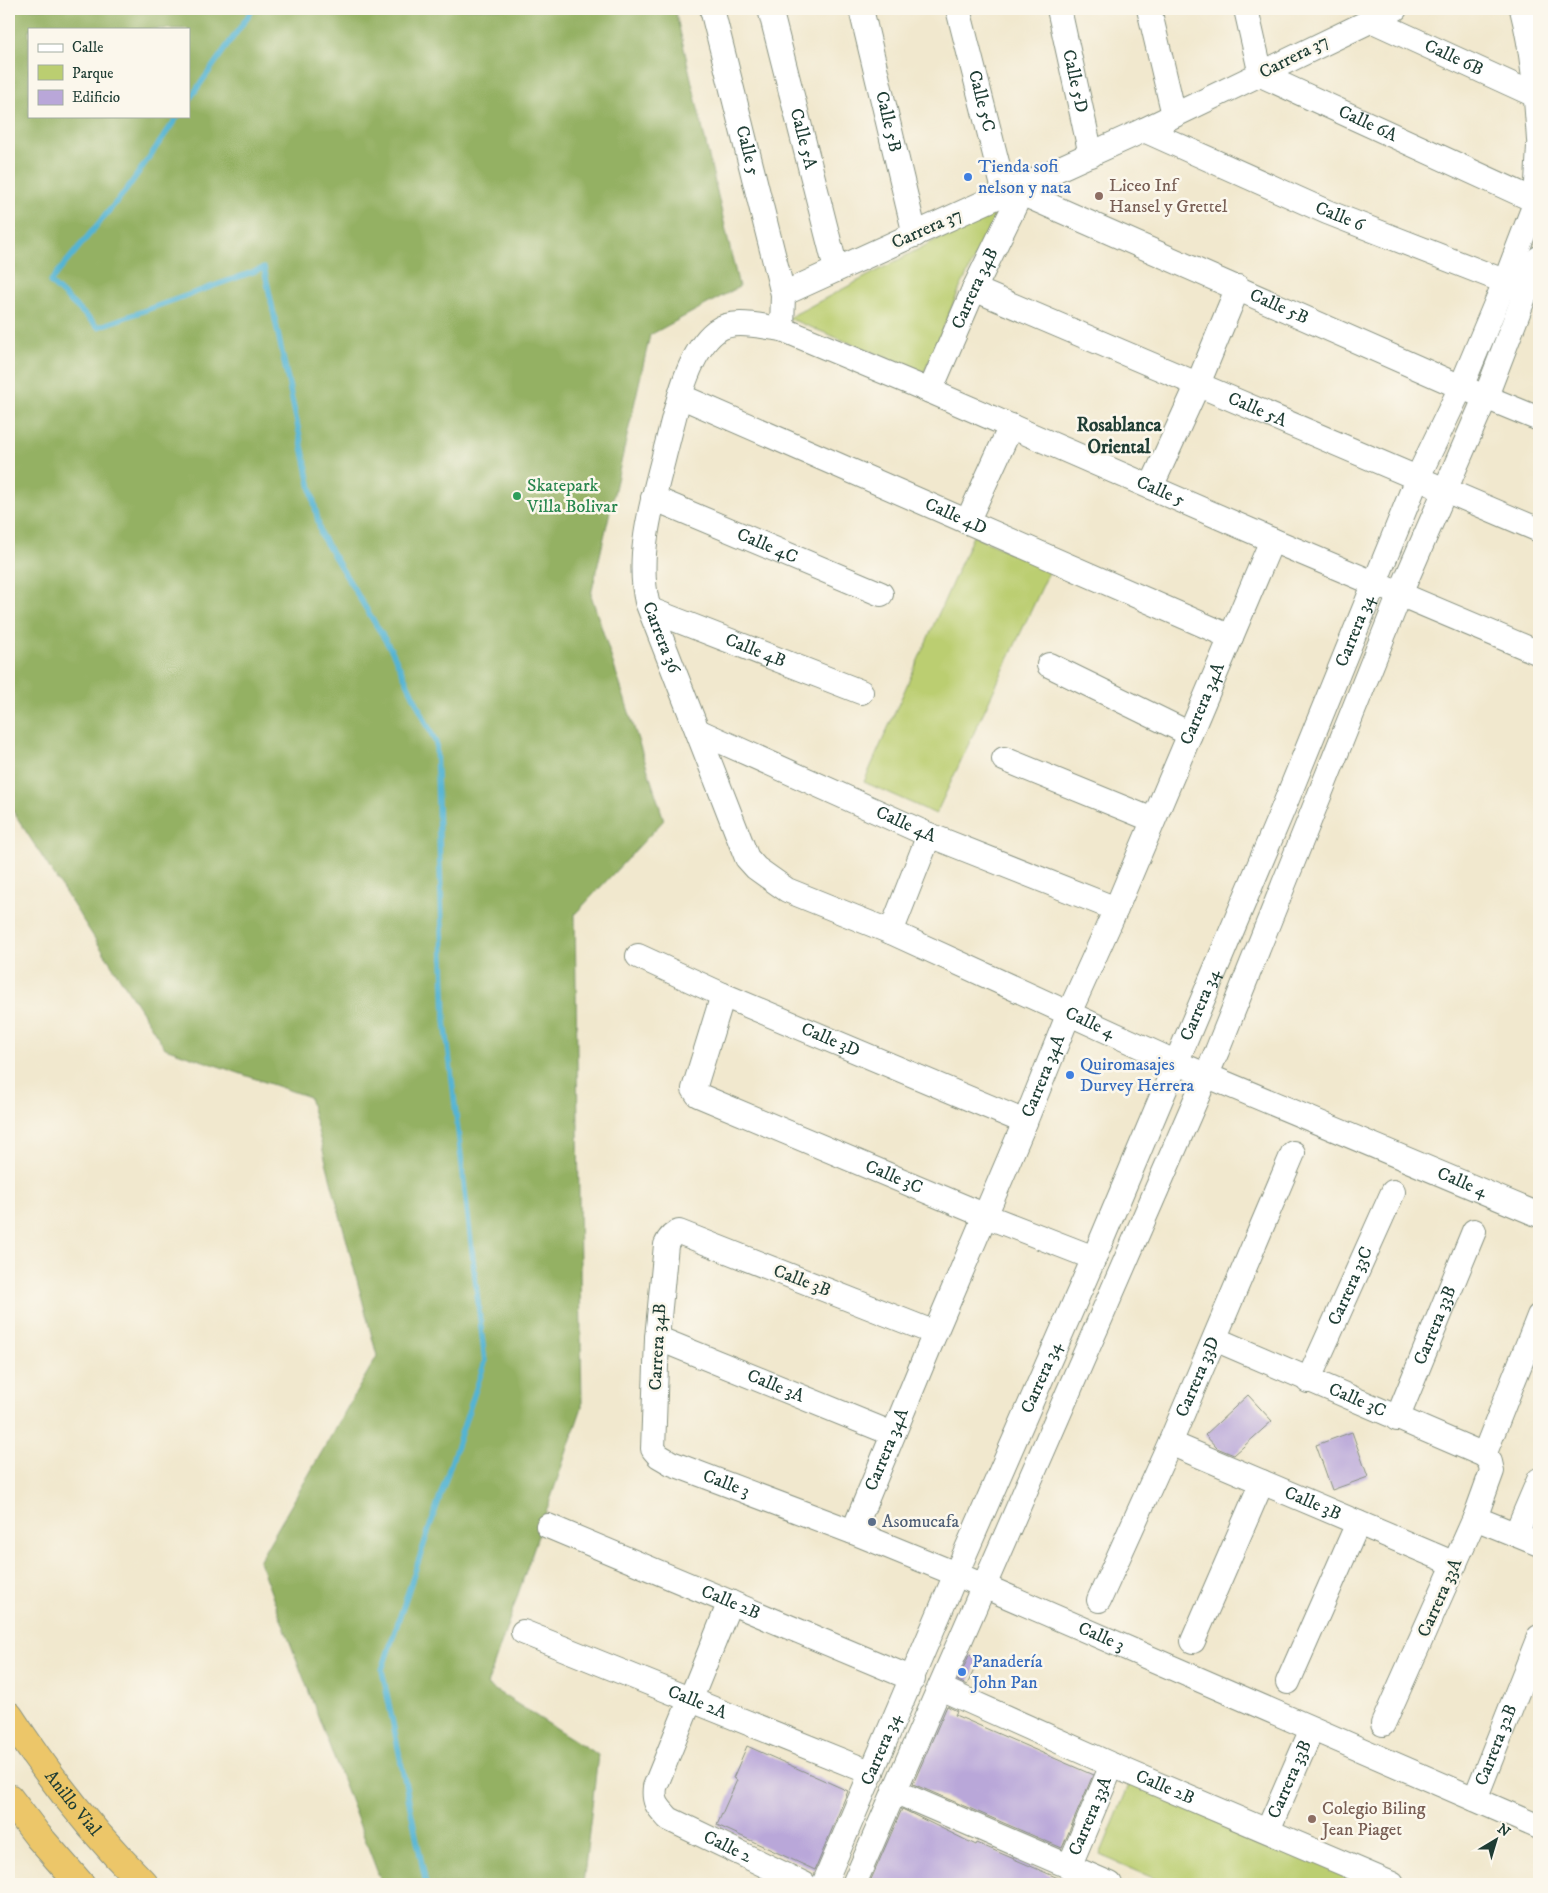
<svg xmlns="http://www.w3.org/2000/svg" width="1548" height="1893" font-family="'IM FELL DW Pica',serif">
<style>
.green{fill:#bbce71;stroke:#6d8652}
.forest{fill:#94b163;stroke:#5a774c;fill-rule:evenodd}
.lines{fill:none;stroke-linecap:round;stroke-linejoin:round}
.stream{stroke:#54b4d3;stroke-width:5.5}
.building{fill:#b9a7d9}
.minor-casing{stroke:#889281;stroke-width:26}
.highway-casing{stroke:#889281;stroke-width:30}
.minor{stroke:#fff;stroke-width:24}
.highway{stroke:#ecc669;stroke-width:28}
.shop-dot{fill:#3f7fe0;stroke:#fbf7ec;stroke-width:2}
.education-dot{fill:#8d6e63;stroke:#fbf7ec;stroke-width:2}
.leisure-dot{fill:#2e9e5b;stroke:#fbf7ec;stroke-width:2}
.service-dot{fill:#5c6f8a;stroke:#fbf7ec;stroke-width:2}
.labels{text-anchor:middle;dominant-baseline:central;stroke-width:5;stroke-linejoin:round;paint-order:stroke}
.street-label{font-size:18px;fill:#1f3d34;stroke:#fbf7ec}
.shop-label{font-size:18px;fill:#366cbe;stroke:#fbf7ec;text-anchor:start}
.education-label{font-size:18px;fill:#785e54;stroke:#fbf7ec;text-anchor:start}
.leisure-label{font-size:18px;fill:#27864d;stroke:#fbf7ec;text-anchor:start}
.service-label{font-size:18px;fill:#4e5e75;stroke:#fbf7ec;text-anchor:start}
.neighbourhood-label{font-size:19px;font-weight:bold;fill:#1f3d34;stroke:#fbf7ec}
</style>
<rect width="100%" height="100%" fill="#fbf7ec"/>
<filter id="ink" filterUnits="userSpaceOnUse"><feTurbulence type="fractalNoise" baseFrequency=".02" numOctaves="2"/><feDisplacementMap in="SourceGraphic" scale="10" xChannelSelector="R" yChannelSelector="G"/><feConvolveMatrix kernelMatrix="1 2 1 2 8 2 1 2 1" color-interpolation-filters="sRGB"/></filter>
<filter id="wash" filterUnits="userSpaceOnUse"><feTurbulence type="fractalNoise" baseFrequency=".0096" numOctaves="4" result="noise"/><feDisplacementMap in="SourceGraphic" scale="20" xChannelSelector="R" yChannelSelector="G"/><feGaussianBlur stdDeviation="1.12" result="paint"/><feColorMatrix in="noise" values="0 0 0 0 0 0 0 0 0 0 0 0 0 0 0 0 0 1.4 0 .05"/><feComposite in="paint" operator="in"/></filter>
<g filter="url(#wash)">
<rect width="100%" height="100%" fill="#f1e8ce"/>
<!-- green -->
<path class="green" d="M1002,205L960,288L924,373L788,318Z
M973,536L1050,570L936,814L864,782Z
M1131,1780L1378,1884H1167L1100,1855Z"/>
<!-- forest -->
<path class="forest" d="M9,9H675L739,287L650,335L591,595L664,820L575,914L582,1407L487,1685L598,1755L583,1884H382L259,1561L377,1356L309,1097L165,1048L9,805ZM29,29H189V116H29Z"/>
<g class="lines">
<!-- stream -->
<path class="stream" d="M189,100L253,9
M178,116L127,189L50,282L98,327L264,268L321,535L392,651L436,743L445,1020L485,1362L382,1670L426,1884"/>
</g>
<g id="blocks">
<!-- building -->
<path class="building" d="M1248,1395L1272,1421L1234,1455L1217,1448L1205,1435Z
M1352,1432L1368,1477L1332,1490L1316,1445Z
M969,1655L979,1659L967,1685L958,1681Z
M947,1706L957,1711L955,1715L1093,1775L1062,1848L913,1784Z
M747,1746L848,1791L815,1870L717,1825L737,1780L733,1778Z
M902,1809L976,1845L977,1843L1072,1884H869Z"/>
</g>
</g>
<g filter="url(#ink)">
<use href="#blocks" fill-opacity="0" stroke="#889281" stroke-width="1"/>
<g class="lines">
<!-- minor casing -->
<g class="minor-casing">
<g id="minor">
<path id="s1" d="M712,9L783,294"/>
<path id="s2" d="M770,9L836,269"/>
<path id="s3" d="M861,9L915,235"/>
<path id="s4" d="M958,9L1005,194"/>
<path id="s5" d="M1059,9L1091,155"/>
<path d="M1149,9L1174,115"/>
<path id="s6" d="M1246,9L1261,75L1536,201"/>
<path id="s7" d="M1395,9L1144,130L783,294L782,329C762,327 733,318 716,331C685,355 675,416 665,452C657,485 647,518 644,553C643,569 643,585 647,602L741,843L747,858L756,868L787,890L891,932L1177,1063L1539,1215"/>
<path d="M1522,9C1533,52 1536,96 1539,140"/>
<path id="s8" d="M1371,20L1537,96"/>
<path id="s9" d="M1144,130L1327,212L1519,287"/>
<path id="s10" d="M1021,193L1461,387L1539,419"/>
<path id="s11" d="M974,289L1539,530"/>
<path id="s12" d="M782,329L930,391L1272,540L1539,653"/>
<path id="s13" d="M930,391L974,289L1021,193L1019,187"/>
<path id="s14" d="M680,396L1231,637"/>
<path d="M1151,487L1198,384L1238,287"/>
<path id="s15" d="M653,498L881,594"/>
<path d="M967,522L1011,426"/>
<path id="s16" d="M651,610L861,692"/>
<path d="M1049,665L1190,734"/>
<path id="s17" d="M698,731L929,835L1116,909"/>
<path d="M1004,759L1153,820"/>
<path d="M891,932L929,835"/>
<path id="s18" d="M638,956L723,995L1025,1122"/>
<path id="s19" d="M723,995L694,1089L698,1095L986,1216L1094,1258"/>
<path id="s20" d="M935,1333L679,1232C672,1234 669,1238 666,1245L657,1338L653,1449L659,1456L671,1463L853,1532L956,1574L1539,1827"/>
<path id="s21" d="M657,1338L893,1434"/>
<path id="s22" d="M1215,1339L1484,1455L1490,1462L1492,1471L1475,1518L1383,1724"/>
<path id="s23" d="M1308,1381L1393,1192"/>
<path id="s24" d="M1397,1419L1474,1231"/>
<path id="s25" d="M1170,1443L1455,1564"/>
<path d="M1484,1455L1539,1316"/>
<path d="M1475,1518L1539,1544"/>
<path id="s26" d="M548,1526L913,1679"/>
<path id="s27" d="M853,1532L935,1333L1025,1122L1069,1013L1116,909L1272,540"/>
<path d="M1516,1534L1539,1480"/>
<path id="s28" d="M1099,1600L1170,1443L1293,1153"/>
<path id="s29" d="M730,1602L655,1787C653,1803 658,1807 669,1819L804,1884"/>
<path id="s30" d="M523,1632L872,1773"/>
<path d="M1193,1641L1262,1482"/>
<path d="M1288,1682L1358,1523"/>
<path id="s31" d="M940,1688L1112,1765L1392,1884"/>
<path d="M894,1791L1110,1884"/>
<path id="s32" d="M1475,1799L1539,1637"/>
<path id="s33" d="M1268,1830L1312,1729"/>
<path id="s34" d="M1069,1867L1112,1765"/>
<path id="s35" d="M824,1884L956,1574L1094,1258L1285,804L1417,479L1461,387L1505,282L1536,201L1539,146"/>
<path d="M854,1884L1217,1051L1400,594L1486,396L1539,258"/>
</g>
</g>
<!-- highway casing -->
<g class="highway-casing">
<g id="highway">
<path id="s36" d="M9,1716C48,1776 93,1833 144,1884"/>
<path d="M9,1798L38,1836L80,1884"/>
</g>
</g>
<!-- minor -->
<use href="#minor" class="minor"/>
<!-- highway -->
<use href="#highway" class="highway"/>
</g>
</g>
<!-- markers -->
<g class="shop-dot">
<circle cx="968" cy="177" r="5"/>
<circle cx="1070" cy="1075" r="5"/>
<circle cx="962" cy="1672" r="5"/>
</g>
<g class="education-dot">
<circle cx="1099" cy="196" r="5"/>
<circle cx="1312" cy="1819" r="5"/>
</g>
<circle class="leisure-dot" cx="517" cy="496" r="5"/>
<circle class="service-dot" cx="872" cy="1522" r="5"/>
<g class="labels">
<!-- street labels -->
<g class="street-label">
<text transform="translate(1294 57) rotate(-27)">Carrera 37</text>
<text stroke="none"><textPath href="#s8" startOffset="91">Calle 6B</textPath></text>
<text stroke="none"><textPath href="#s5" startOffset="74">Calle 5D</textPath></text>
<text stroke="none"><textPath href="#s4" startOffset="95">Calle 5C</textPath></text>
<text stroke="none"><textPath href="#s3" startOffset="116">Calle 5B</textPath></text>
<text stroke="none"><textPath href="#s6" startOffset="185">Calle 6A</textPath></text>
<text stroke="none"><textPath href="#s2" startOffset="134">Calle 5A</textPath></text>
<text stroke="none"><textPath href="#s1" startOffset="146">Calle 5</textPath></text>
<text stroke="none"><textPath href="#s9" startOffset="214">Calle 6</textPath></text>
<text transform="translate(927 229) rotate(-24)">Carrera 37</text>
<text stroke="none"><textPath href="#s13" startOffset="112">Carrera 34B</textPath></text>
<text stroke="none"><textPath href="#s10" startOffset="282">Calle 5B</textPath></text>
<text stroke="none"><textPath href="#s11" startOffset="308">Calle 5A</textPath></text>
<text stroke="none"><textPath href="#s12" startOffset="412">Calle 5</textPath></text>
<text stroke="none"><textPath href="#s14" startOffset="301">Calle 4D</textPath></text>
<text stroke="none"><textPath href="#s15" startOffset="124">Calle 4C</textPath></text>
<text stroke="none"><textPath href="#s35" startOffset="1361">Carrera 34</textPath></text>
<text stroke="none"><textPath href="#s7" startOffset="1102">Carrera 36</textPath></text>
<text stroke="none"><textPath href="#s16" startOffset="112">Calle 4B</textPath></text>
<text stroke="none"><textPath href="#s27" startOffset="899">Carrera 34A</textPath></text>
<text stroke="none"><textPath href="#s17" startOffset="228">Calle 4A</textPath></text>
<text stroke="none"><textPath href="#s35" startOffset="956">Carrera 34</textPath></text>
<text stroke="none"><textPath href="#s7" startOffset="1721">Calle 4</textPath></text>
<text stroke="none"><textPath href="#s18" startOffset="210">Calle 3D</textPath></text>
<text stroke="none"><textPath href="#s27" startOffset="494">Carrera 34A</textPath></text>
<text stroke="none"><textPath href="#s19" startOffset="318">Calle 3C</textPath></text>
<text stroke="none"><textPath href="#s7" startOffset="2126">Calle 4</textPath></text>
<text transform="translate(802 1281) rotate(21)">Calle 3B</text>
<text stroke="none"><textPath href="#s23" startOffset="104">Carrera 33C</textPath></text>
<text stroke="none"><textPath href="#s24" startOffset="101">Carrera 33B</textPath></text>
<text transform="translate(658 1347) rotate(-87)">Carrera 34B</text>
<text stroke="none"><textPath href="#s28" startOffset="244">Carrera 33D</textPath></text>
<text stroke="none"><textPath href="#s35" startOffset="551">Carrera 34</textPath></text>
<text stroke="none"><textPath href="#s21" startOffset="128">Calle 3A</textPath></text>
<text stroke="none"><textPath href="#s22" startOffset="155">Calle 3C</textPath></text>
<text stroke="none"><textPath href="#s27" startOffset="89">Carrera 34A</textPath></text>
<text stroke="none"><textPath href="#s20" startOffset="581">Calle 3</textPath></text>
<text stroke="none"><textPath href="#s25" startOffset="155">Calle 3B</textPath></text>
<text transform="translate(1440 1598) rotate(-66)">Carrera 33A</text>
<text stroke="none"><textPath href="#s26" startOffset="198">Calle 2B</textPath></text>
<text stroke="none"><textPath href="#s20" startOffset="986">Calle 3</textPath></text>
<text stroke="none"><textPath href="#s30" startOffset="188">Calle 2A</textPath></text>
<text stroke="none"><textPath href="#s32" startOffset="58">Carrera 32B</textPath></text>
<text stroke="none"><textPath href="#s35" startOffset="146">Carrera 34</textPath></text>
<text stroke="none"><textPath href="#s33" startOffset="55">Carrera 33B</textPath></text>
<text stroke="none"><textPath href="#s31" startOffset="246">Calle 2B</textPath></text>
<text stroke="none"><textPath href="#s36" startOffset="108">Anillo Vial</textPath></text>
<text stroke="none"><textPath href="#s34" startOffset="55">Carrera 33A</textPath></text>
<text stroke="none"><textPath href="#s29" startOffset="301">Calle 2</textPath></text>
</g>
<!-- shop labels -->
<g class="shop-label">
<text x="978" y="167">Tienda sofi<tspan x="978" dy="21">nelson y nata</tspan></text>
<text x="1080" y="1065">Quiromasajes<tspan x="1080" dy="21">Durvey Herrera</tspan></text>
<text x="972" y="1662">Panadería<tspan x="972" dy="21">John Pan</tspan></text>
</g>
<!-- education labels -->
<g class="education-label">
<text x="1109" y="186">Liceo Inf<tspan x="1109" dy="21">Hansel y Grettel</tspan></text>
<text x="1322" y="1809">Colegio Biling<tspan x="1322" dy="21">Jean Piaget</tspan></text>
</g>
<!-- leisure labels -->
<g class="leisure-label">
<text x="527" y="486">Skatepark<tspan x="527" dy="21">Villa Bolivar</tspan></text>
</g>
<!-- service labels -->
<g class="service-label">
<text x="882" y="1522">Asomucafa</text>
</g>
<!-- neighbourhood labels -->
<g class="neighbourhood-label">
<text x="1119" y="425">Rosablanca<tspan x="1119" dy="22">Oriental</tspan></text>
</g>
</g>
<!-- margin -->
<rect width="1548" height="1893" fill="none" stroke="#fbf7ec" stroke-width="30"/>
<!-- legend -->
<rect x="28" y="28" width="162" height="90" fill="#fbf7ec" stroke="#a3ada2"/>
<rect x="38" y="44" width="25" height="8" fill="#ffffff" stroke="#a3ada2"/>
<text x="72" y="52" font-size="15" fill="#1f3d34">Calle</text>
<rect x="38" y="65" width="25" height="15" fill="#bbce71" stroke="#a3ada2"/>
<text x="72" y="78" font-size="15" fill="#1f3d34">Parque</text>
<rect x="38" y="90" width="25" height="15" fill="#b9a7d9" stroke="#a3ada2"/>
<text x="72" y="102" font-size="15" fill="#1f3d34">Edificio</text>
<!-- north arrow -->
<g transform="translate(1496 1840) rotate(38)" stroke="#fbf7ec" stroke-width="4" paint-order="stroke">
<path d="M0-4L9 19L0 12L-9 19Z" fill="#1f3d34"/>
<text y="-8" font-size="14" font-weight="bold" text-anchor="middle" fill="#1f3d34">N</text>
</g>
</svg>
